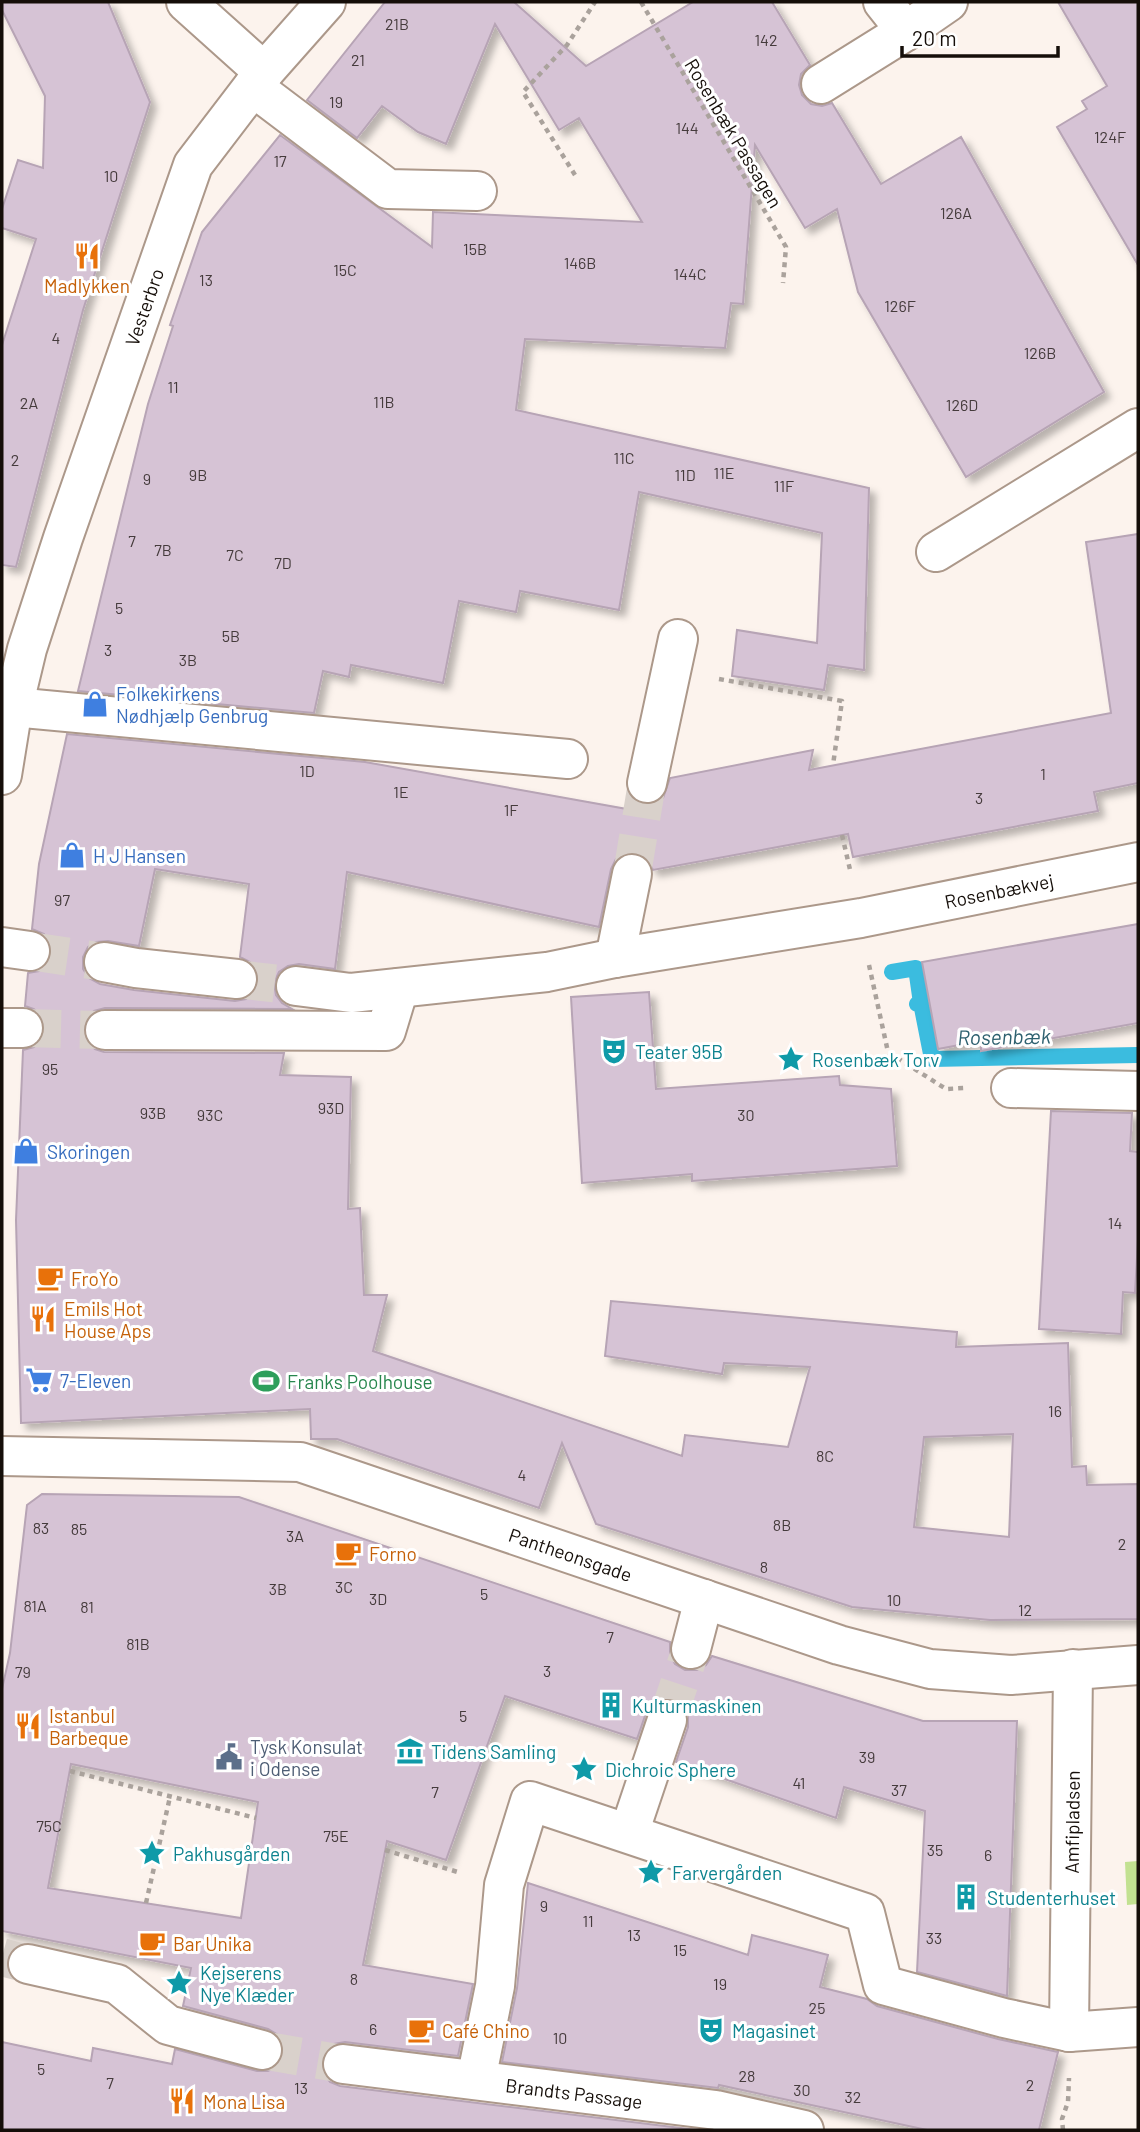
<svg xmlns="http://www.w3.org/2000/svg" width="1140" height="2132" font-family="Barlow,sans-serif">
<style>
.green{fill:#c2e191}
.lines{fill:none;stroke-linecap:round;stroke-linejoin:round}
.stream{stroke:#3bbcdf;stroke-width:16}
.building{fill:#d6c3d5;stroke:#b7a4b5;stroke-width:2;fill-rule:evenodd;filter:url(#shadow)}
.minor-tunnel{stroke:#d9d1cb;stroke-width:38;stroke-dasharray:38 19;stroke-linecap:butt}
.minor-casing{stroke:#ac988a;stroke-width:42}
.path{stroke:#aaa29c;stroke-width:4.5;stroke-dasharray:5 5;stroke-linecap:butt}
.minor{stroke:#fff;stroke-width:38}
.labels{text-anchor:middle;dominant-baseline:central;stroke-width:6;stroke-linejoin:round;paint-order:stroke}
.number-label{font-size:16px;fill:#453b3c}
.street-label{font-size:19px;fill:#150e09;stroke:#fff}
.food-label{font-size:19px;fill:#c56008;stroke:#fff;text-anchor:start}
.shop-label{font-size:19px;fill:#366cbe;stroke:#fff;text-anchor:start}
.culture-label{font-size:19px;fill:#0d838f;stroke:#fff;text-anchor:start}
.leisure-label{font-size:19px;fill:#27864d;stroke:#fff;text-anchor:start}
.service-label{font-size:19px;fill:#4e5e75;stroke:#fff;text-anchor:start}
.water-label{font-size:21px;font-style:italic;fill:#2d606f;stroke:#fff}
</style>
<defs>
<filter id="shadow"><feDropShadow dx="6" dy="6" stdDeviation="3.5" flood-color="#0004"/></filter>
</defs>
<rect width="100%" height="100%" fill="#fcf3ed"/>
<!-- green -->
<path class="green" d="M1138,1861V1904L1127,1905L1125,1862Z"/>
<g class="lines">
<!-- stream -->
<path class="stream" d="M892,972L916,968L921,1003
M917,1004L921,1003L932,1059L1138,1055"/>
</g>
<!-- building -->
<path class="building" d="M2,2H108L150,102L83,310L16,567L2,565V345L36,239L2,228V209L18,160L43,168L45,96L2,10Z
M385,2H514L586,66L693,2H772L810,65L801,74L799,85L802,95L811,104L822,106L832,103L881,184L961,137L1104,392L966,477L858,292L837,209L805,228L755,145L743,304L731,303L725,348L525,339L516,410L869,488L864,670L828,665L824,690L732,676L737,630L817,643L822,533L639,492L619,610L520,591L516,612L459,601L443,683L351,665L349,677L323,671L314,713L78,691L148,404L173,326L170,325L202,232L280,135L432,247L433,212L642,222L579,118L559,130L495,24L446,144L418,132L382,106L357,138L307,100Z
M1058,2H1138V265L1057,127L1087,109L1082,101L1107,86Z
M1138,534V783L1094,792L1098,811L853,857L848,834L653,870L646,857L637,853H626L616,859L611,869L599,927L347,872L335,969L299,964L288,966L279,972L274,983L276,995L282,1003L292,1009L105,1008L94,1011L87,1018L83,1029L86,1041L95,1049L104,1052L284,1053L280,1075L351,1077L348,1209L360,1208L364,1295H387L373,1351L682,1456L685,1435L788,1447L810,1367L724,1363L722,1374L605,1356L611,1301L957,1332L956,1347L1068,1343L1072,1467L1086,1466L1087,1485L1138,1484V1619L990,1620L852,1607L596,1524L562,1443L539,1508L337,1439H311L310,1409L21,1423L16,1220L23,1050L34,1047L42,1038L45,1029L42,1017L34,1009L25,1006L28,973L39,971L47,965L51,955L50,944L44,934L32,929L39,864L67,734L365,762L627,809L630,796L643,804H653L663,798L670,778L813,750L809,770L1111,713L1086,542ZM155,869L249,884L240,957L250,962L257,970L259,981L255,991L246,999L235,1001L134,990L100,984L89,978L83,969V957L88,947L96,942L108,941L139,946ZM1013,1434L1009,1537L914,1527L924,1437Z
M1138,924V1023L981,1051V1041L938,1049L922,962Z
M649,992L656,1089L839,1076L840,1085L891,1089L897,1166L692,1181V1174L582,1183L571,997Z
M1051,1111L1132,1113L1130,1151L1138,1152V1240L1135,1293L1123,1292L1121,1334L1039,1329Z
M42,1494L239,1497L670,1642V1655L675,1664L685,1670H697L706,1665L712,1656L923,1721H1017L1007,1996L917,1972L925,1811L844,1787L836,1818L676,1762L688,1727V1716L684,1706L673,1699H662L652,1704L646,1713L637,1739L505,1696L446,1860L387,1841L363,1965L473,1984L458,2056L345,2042L334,2044L325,2051L321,2062L323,2073L330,2082L340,2086L697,2130H2V2042L91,2061L93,2048L172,2064L175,2049L257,2071H268L277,2066L283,2055V2044L278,2035L268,2029L183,2006L191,1968L2,1931V1689L10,1653L27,1505ZM71,1764L258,1802L241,1918L48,1888Z
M528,1883L748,1955L752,1935L828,1955L820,1987L867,1999L877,2006L998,2039L1058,2052L1039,2130H927L719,2085L718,2088L502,2062L517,1988Z"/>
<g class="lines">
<!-- minor-tunnel -->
<path class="minor-tunnel" d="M632,874L647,783
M30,951L104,962
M237,979L296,986
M23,1028L105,1030
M667,1720L691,1649
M2,1957L28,1964
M262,2050L343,2064"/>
<!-- minor casing -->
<g class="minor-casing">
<g id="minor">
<path d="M186,2L264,72"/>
<path d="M883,2L906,31L948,2"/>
<path d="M821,84L906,31"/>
<path d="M253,87L388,189L477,191"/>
<path d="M936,552L1138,428"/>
<path d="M13,707L568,759"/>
<path id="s1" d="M2,775L13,707L27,649L63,538L193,165L264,72L326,2"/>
<path d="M647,783L678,639"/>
<path d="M2,947L30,951"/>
<path d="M615,958L632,874"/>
<path d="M104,962L136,968L237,979"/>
<path id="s2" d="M296,986L351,993L547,972L615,958L861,918L1138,862"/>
<path d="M2,1028H23"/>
<path d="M105,1030L386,1031L399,988"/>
<path d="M1011,1088L1138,1091"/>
<path id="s3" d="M2,1456L300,1462L839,1645L930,1669L1011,1675L1138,1665"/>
<path d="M691,1649L704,1599"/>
<path d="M629,1833L667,1720"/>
<path d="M28,1964L117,1984L168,2025L262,2050"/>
<path id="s4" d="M1069,2032L1073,1669"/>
<path id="s5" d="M343,2064L716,2110L804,2130"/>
<path d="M476,2080L495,1986L504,1885L530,1801L865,1913L883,1985L1004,2018L1069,2032L1138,2027"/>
</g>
</g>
<!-- path -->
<path class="path" d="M641,2L786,247L783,283
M575,175L523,92L567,45L595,2
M719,679L842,701L833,765
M842,835L851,874
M869,965L888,1052L946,1089L965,1088
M70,1771L256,1818
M385,1850L461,1873
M146,1903L170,1797
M1063,2130L1062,2119L1068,2102L1069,2078"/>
<!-- minor -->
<use href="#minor" class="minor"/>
</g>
<!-- icons -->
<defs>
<g id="restaurant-bare" transform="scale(2.1)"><path d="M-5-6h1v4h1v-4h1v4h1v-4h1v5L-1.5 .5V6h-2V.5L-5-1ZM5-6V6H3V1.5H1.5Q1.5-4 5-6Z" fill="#e8710a" stroke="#fff" stroke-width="2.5" paint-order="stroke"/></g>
<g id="shop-bare" transform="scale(2.1)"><path d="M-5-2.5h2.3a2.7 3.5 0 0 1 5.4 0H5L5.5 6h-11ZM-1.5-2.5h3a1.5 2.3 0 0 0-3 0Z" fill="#3f7fe0" stroke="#fff" stroke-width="2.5" paint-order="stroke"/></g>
<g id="theatre-bare" transform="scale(2.1)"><path d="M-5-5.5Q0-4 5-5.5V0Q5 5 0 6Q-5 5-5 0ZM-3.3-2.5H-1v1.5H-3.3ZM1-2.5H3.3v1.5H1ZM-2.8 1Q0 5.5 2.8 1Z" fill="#0f9aa8" stroke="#fff" stroke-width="2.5" paint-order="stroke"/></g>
<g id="sight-bare" transform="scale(2.1)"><path d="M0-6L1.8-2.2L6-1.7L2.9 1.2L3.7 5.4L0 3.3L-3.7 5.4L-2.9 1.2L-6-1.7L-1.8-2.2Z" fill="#0f9aa8" stroke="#fff" stroke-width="2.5" paint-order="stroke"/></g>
<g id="cafe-bare" transform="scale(2.1)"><path d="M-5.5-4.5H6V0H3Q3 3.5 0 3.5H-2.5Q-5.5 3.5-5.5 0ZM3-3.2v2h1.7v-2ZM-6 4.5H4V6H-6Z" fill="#e8710a" stroke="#fff" stroke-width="2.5" paint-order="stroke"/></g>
<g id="supermarket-bare" transform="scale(2.1)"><path d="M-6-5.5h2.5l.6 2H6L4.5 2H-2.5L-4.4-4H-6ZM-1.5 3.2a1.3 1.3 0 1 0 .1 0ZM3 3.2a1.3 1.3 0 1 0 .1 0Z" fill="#3f7fe0" stroke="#fff" stroke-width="2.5" paint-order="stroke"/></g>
<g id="stadium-bare" transform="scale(2.1)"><path d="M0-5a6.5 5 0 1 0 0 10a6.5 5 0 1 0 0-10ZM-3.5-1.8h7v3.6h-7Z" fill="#2e9e5b" stroke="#fff" stroke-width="2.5" paint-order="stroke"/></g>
<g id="building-bare" transform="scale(2.1)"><path d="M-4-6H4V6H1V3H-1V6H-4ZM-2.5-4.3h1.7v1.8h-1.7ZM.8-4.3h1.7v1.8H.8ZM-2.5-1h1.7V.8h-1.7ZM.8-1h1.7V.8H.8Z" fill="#0f9aa8" stroke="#fff" stroke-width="2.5" paint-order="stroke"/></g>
<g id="museum-bare" transform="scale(2.1)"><path d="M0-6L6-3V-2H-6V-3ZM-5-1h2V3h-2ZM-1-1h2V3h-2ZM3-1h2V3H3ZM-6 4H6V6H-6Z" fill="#0f9aa8" stroke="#fff" stroke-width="2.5" paint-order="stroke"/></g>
<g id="civic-bare" transform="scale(2.1)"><path d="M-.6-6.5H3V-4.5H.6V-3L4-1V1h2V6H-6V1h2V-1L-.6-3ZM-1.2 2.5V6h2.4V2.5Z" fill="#5c6f8a" stroke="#fff" stroke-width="2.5" paint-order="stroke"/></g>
</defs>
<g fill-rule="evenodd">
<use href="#restaurant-bare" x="87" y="256"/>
<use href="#shop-bare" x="95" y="704"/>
<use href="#shop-bare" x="72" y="855"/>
<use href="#theatre-bare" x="614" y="1051"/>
<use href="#sight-bare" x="791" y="1059"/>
<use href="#shop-bare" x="26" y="1151"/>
<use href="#cafe-bare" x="50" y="1278"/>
<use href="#restaurant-bare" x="43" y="1319"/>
<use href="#supermarket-bare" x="39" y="1380"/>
<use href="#stadium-bare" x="266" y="1381"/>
<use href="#cafe-bare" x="348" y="1553"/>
<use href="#building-bare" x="611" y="1705"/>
<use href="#restaurant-bare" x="28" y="1726"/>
<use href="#museum-bare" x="410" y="1751"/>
<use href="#civic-bare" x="229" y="1757"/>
<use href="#sight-bare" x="584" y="1769"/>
<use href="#sight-bare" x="152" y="1853"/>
<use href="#sight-bare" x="651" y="1872"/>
<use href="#building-bare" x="966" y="1897"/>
<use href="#cafe-bare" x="152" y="1943"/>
<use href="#sight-bare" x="179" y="1983"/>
<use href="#cafe-bare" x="421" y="2030"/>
<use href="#theatre-bare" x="711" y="2030"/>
<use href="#restaurant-bare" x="182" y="2101"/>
</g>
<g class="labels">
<!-- number labels -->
<g class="number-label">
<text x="397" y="23">21B</text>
<text x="766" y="39">142</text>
<text x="358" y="59">21</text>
<text x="336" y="101">19</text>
<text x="687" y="127">144</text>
<text x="1110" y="136">124F</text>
<text x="280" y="160">17</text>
<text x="111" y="175">10</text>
<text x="956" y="212">126A</text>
<text x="475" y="248">15B</text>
<text x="580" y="262">146B</text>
<text x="345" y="269">15C</text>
<text x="690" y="273">144C</text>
<text x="206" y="279">13</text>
<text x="900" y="305">126F</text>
<text x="56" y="337">4</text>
<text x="1040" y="352">126B</text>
<text x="173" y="386">11</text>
<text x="384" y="401">11B</text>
<text x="29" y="402">2A</text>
<text x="962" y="404">126D</text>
<text x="624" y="457">11C</text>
<text x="15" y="459">2</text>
<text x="724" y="472">11E</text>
<text x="198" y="474">9B</text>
<text x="685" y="474">11D</text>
<text x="147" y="478">9</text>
<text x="784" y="485">11F</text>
<text x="132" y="540">7</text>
<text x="163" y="549">7B</text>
<text x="235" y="554">7C</text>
<text x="283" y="562">7D</text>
<text x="119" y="607">5</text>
<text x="231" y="635">5B</text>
<text x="108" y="649">3</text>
<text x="188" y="659">3B</text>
<text x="307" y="770">1D</text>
<text x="1043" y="773">1</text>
<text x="401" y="791">1E</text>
<text x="979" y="797">3</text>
<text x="511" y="809">1F</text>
<text x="62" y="899">97</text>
<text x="50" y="1068">95</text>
<text x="331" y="1107">93D</text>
<text x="153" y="1112">93B</text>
<text x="210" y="1114">93C</text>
<text x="746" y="1114">30</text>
<text x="1115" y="1222">14</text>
<text x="1055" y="1410">16</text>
<text x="825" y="1455">8C</text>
<text x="522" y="1474">4</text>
<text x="782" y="1524">8B</text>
<text x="41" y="1527">83</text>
<text x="79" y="1528">85</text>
<text x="295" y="1535">3A</text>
<text x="1122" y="1543">2</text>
<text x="764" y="1566">8</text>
<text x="344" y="1586">3C</text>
<text x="278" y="1588">3B</text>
<text x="484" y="1593">5</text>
<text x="378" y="1598">3D</text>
<text x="894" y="1599">10</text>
<text x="35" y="1605">81A</text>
<text x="87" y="1606">81</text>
<text x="1025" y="1609">12</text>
<text x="610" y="1636">7</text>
<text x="138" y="1643">81B</text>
<text x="547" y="1670">3</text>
<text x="23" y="1671">79</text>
<text x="463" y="1715">5</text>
<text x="867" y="1756">39</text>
<text x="799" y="1782">41</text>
<text x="899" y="1789">37</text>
<text x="435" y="1791">7</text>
<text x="49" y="1825">75C</text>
<text x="336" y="1835">75E</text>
<text x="935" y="1849">35</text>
<text x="988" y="1854">6</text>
<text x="544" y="1905">9</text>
<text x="588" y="1920">11</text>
<text x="634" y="1934">13</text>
<text x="934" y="1937">33</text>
<text x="680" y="1949">15</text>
<text x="354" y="1978">8</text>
<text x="720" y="1983">19</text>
<text x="817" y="2007">25</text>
<text x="373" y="2028">6</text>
<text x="560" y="2037">10</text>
<text x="41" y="2068">5</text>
<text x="747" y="2075">28</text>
<text x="110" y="2082">7</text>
<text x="1030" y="2084">2</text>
<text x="301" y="2087">13</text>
<text x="802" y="2089">30</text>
<text x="853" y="2096">32</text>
</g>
<!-- street labels -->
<g class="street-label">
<text transform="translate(734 133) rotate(59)">Rosenbæk Passagen</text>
<text stroke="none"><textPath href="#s1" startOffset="490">Vesterbro</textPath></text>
<text stroke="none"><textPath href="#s2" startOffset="712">Rosenbækvej</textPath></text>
<text stroke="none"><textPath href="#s3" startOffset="584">Pantheonsgade</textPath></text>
<text stroke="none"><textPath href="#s4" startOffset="210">Amfipladsen</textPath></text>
<text stroke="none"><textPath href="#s5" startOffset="233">Brandts Passage</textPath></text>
</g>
<!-- food labels -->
<g class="food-label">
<text x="87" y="285" text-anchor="middle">Madlykken</text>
<text x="71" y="1278">FroYo</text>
<text x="64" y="1308">Emils Hot<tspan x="64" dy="22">House Aps</tspan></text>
<text x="369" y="1553">Forno</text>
<text x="49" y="1715">Istanbul<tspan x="49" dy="22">Barbeque</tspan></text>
<text x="173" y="1943">Bar Unika</text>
<text x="442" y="2030">Café Chino</text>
<text x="203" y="2101">Mona Lisa</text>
</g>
<!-- shop labels -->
<g class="shop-label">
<text x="116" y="693">Folkekirkens<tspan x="116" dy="22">Nødhjælp Genbrug</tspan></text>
<text x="93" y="855">H J Hansen</text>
<text x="47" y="1151">Skoringen</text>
<text x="60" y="1380">7-Eleven</text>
</g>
<!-- culture labels -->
<g class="culture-label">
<text x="635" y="1051">Teater 95B</text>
<text x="812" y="1059">Rosenbæk Torv</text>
<text x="632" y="1705">Kulturmaskinen</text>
<text x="431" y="1751">Tidens Samling</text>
<text x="605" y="1769">Dichroic Sphere</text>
<text x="173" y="1853">Pakhusgården</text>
<text x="672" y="1872">Farvergården</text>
<text x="987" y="1897">Studenterhuset</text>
<text x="200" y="1972">Kejserens<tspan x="200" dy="22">Nye Klæder</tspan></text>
<text x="732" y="2030">Magasinet</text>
</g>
<!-- leisure labels -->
<g class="leisure-label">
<text x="287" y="1381">Franks Poolhouse</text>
</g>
<!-- service labels -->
<g class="service-label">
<text x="250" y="1746">Tysk Konsulat<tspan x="250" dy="22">i Odense</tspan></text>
</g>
<!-- water labels -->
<g class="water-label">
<text transform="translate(1004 1036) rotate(-1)">Rosenbæk</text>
</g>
</g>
<!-- border -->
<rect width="1140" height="2132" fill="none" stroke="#150e09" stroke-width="7"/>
<!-- scale -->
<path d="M902 46v10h156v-10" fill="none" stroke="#150e09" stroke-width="3.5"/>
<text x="912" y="46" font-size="21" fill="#150e09" stroke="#ffffff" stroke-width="5" paint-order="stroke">20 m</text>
</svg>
